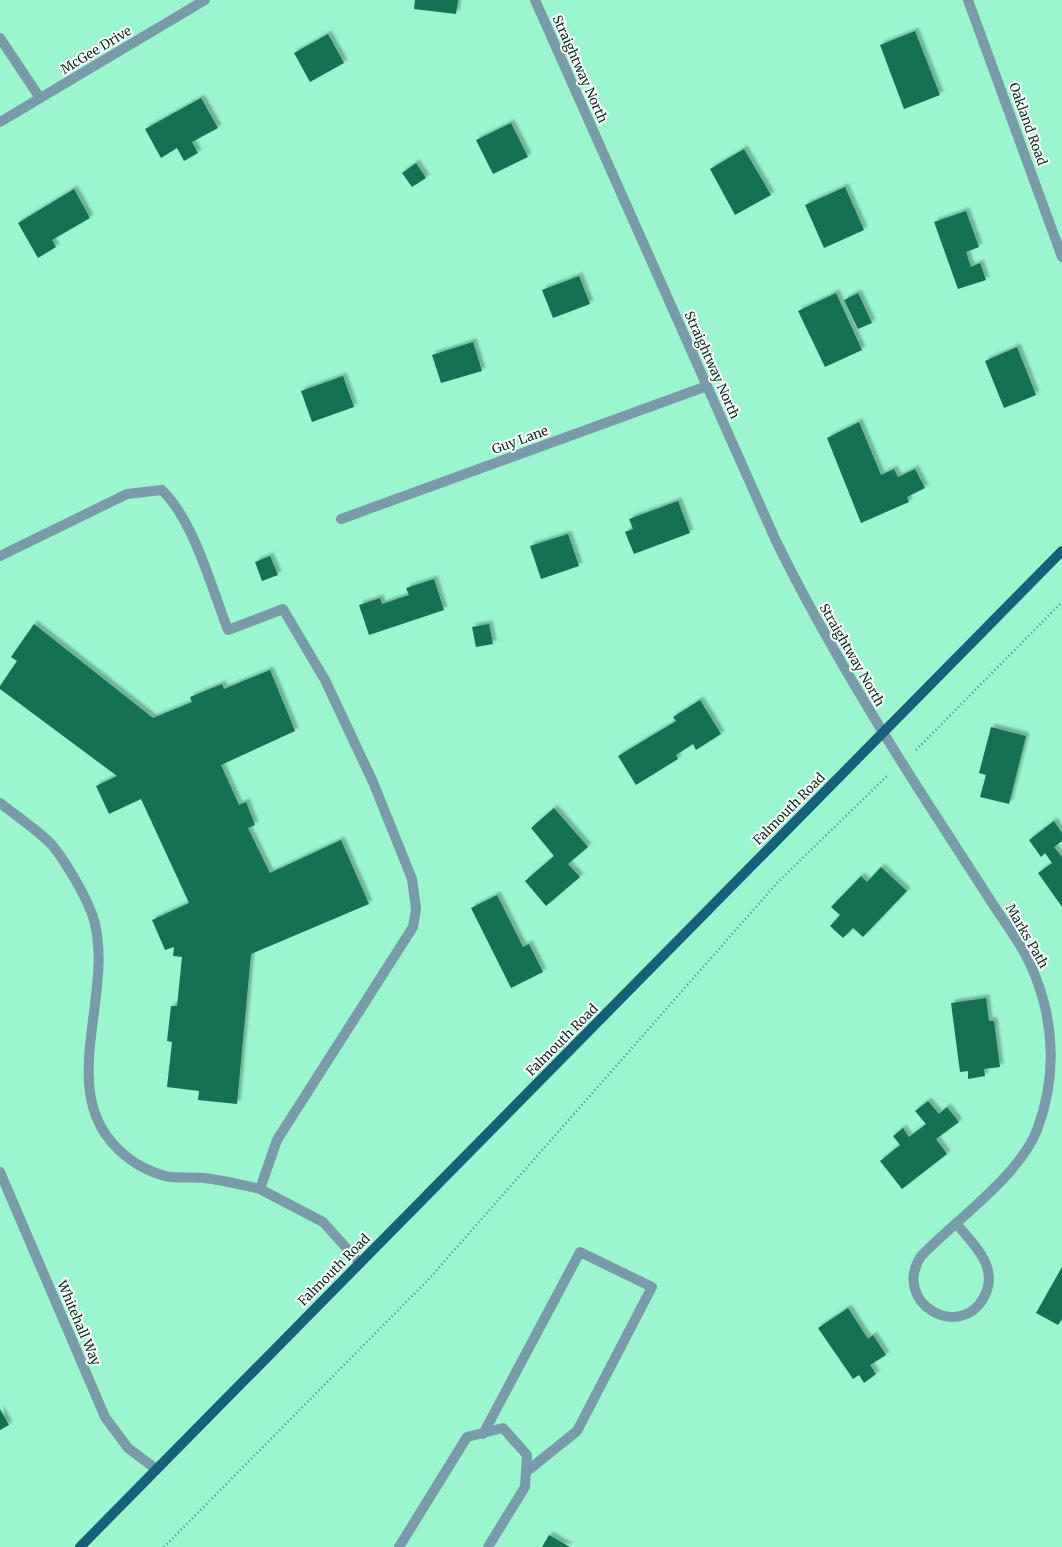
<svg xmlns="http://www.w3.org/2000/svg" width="1062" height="1547" font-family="Merriweather,serif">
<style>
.building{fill:#186f52;filter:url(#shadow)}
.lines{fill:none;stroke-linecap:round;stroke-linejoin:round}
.path{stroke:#4c8b72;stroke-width:2.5;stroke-dasharray:1 3;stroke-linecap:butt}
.service{stroke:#799aa8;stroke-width:10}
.minor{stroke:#799aa8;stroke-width:10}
.primary{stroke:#166078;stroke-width:10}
.labels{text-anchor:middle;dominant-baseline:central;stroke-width:4;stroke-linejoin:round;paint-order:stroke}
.street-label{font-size:13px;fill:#093123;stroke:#fff}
</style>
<defs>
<filter id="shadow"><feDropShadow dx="3.5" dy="-3.5" stdDeviation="1" flood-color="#0004"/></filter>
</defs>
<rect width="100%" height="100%" fill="#9bf5cf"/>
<!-- building -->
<path class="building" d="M415,0H458L456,14L414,9Z
M915,31L940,95L904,109L880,45Z
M328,34L344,63L310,82L294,53Z
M201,98L218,128L192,142L198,153L184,161L177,148L161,158L145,129Z
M511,123L528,157L493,174L476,140Z
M744,149L771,195L735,215L710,169Z
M416,163L426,178L412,187L402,173Z
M845,187L864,230L824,248L805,205Z
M74,189L90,218L52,240L56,247L38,258L18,223Z
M966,211L979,247L966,252L971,267L980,263L986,280L958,289L934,222Z
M579,276L590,304L553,318L542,290Z
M836,293L862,350L825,367L798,311Z
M858,293L872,323L858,329L844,300Z
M473,342L482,371L441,383L432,355Z
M1017,347L1036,395L1004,408L985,361Z
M343,376L354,407L312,422L301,391Z
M859,422L881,475L894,469L898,477L915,469L925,488L907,497L909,502L861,523L827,438Z
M678,501L690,533L634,554L625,532L633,529L629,519Z
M568,534L579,566L541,579L530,546Z
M270,556L278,575L262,581L255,562Z
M434,579L444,610L369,635L359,605L380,598L382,604L409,595L406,588Z
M34,624L153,718L192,702L190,697L222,684L224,689L270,670L295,731L221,765L239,805L246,802L255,825L248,828L270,873L341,840L369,904L251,954L237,1104L198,1100L199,1091L167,1087L172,1042L167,1041L171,1006H177L182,957L173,956L174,947L165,950L152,920L189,903L141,799L109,814L96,786L117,776L0,689V686L17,661L11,657Z
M489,624L493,644L476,647L472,627Z
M700,700L721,734L696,750L693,744L676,755L678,759L636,785L618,756L676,721L673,717Z
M991,727L1026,736L1009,804L980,797L986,775L979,773Z
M554,808L588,847L568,864L580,877L546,906L525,881L554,856L531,828Z
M1054,821L1062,833V841L1054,847L1062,857V907L1038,873L1052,863L1045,853L1041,857L1029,840Z
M881,867L907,891L863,937L853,928L843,938L830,926L840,915L831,907L861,876L867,882Z
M497,895L523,947L529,944L543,972L511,988L471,908Z
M986,998L989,1021H994L1000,1067L984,1069L985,1076L968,1079V1071L960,1072L951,1003Z
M928,1101L939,1114L947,1107L959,1122L936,1139L947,1154L902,1189L880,1161L900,1145L893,1136L903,1128L909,1137L926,1124L915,1111Z
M1062,1267V1319L1058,1325L1036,1313Z
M848,1308L868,1339L873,1335L886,1355L870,1365L876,1374L864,1383L859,1375L853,1379L818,1328Z
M0,1409L9,1425L0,1430Z
M549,1535L570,1547H542Z"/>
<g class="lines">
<!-- path -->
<path class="path" d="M916,750L1062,602
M164,1547L428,1280L777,883L888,775"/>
<!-- service -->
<path class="service" d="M0,556L127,494L162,490C194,521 212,589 228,630L283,609L325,680L373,782L412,879L416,909L413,927L277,1140L260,1189C242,1185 223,1180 204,1178C193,1177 182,1178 171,1177C161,1176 145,1169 137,1164C47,1107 114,1005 95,924C90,902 66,862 52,845C39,831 15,815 0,803
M260,1189L323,1222L360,1263
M483,1434L580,1252L652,1287L577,1431L526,1472
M399,1547L467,1437L503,1428L527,1455L525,1487L488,1547"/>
<!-- minor -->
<path class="minor" d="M535,0L776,541C822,635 877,725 934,813C955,845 975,877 996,909C1011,931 1027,953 1036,978C1055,1027 1056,1080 1037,1130C1019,1176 956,1220 921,1256C891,1303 960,1342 984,1297C989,1288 990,1277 987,1267C982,1251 966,1236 956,1223
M968,0L1062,257
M0,38L40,98
M0,122L205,0
M341,519L707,386
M0,1172L105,1417L128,1448L156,1469"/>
<!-- primary -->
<path class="primary" d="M80,1547L1062,551"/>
</g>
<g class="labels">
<!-- street labels -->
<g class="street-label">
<text transform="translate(96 50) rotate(-31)">McGee Drive</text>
<text transform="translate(580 69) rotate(66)">Straightway North</text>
<text transform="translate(1028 124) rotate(70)">Oakland Road</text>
<text transform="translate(712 365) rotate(66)">Straightway North</text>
<text transform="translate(520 440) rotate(-20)">Guy Lane</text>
<text transform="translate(852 655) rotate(60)">Straightway North</text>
<text transform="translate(789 809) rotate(-45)">Falmouth Road</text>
<text transform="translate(1027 936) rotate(60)">Marks Path</text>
<text transform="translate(562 1040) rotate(-45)">Falmouth Road</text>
<text transform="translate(334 1270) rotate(-45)">Falmouth Road</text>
<text transform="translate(79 1323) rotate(67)">Whitehall Way</text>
</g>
</g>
</svg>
